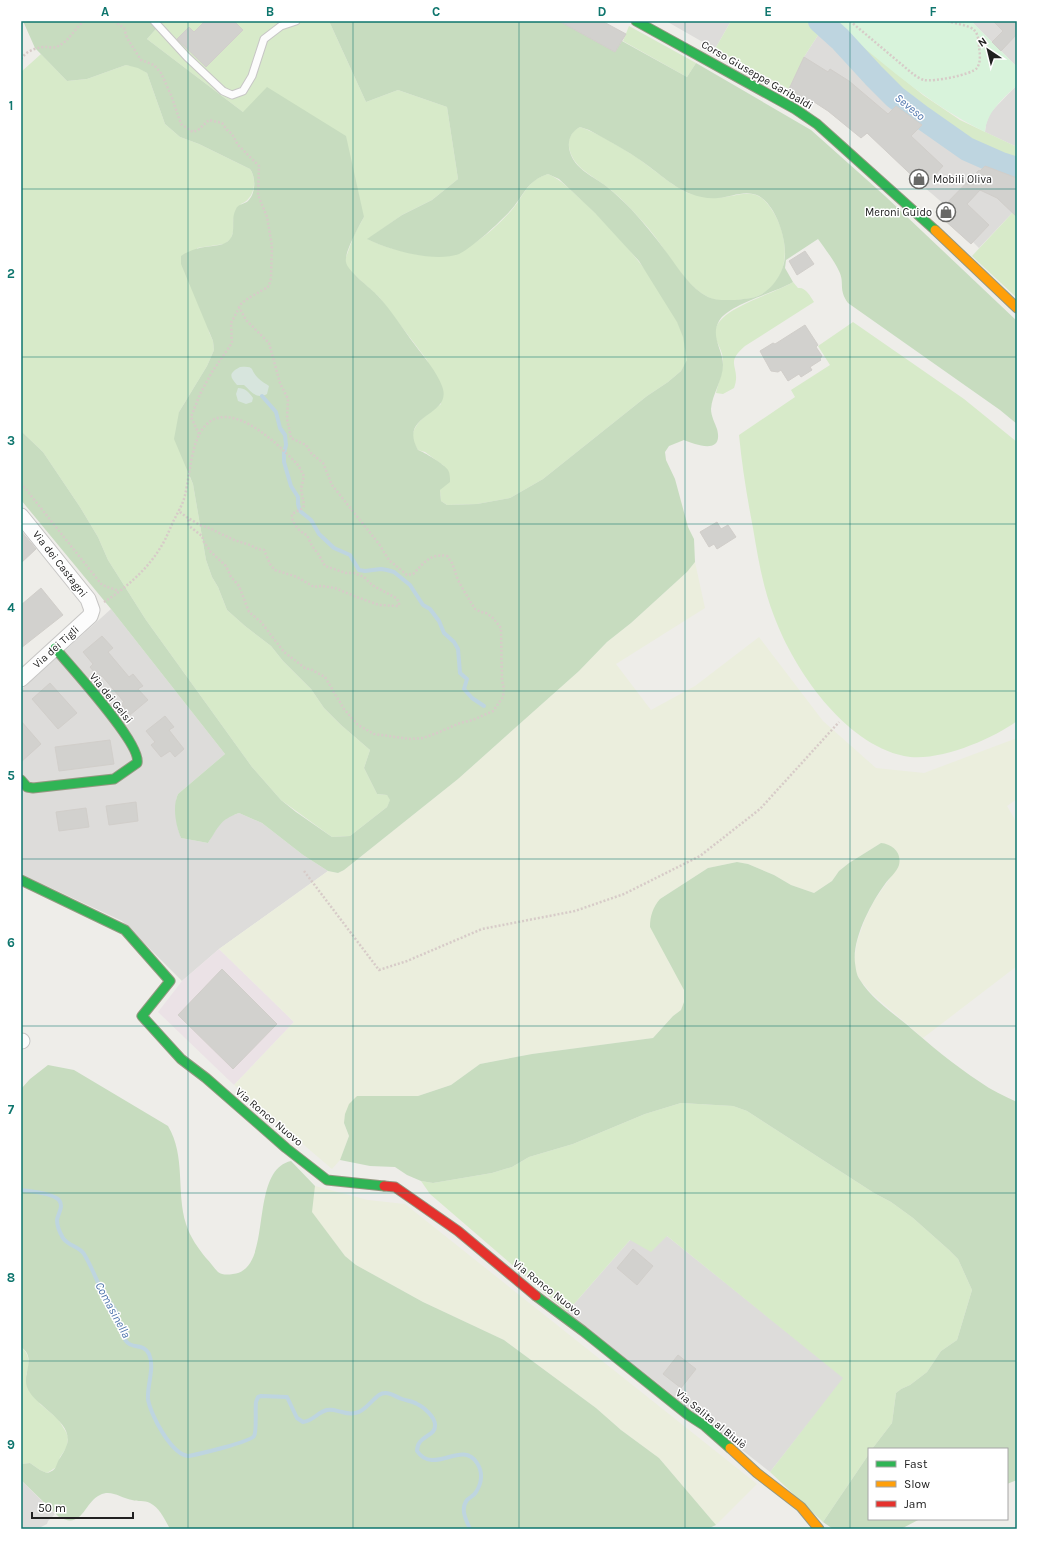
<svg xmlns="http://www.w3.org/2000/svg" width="1038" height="1550" font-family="Karla,sans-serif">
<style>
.residential{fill:#dddcda}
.industrial{fill:#ebe2e6}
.farmland{fill:#ebeedd}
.grass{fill:#d7eac9}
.forest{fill:#c7dcbf;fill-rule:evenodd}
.wetland{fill:#d7e5dd}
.park{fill:#d8f3db}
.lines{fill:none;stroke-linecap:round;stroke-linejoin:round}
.stream{stroke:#bed5e0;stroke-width:4}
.river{stroke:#bed5e0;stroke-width:24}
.building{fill:#d2d1ce;stroke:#d1ceca}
.lane-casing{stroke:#c7c6c5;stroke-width:9}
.street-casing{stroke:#c7c6c5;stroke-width:17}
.fast-casing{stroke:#949881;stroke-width:11}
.slow-casing{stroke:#949881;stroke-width:11}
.jam-casing{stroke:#949881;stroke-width:11}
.path{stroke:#d7cbc8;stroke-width:2.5;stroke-dasharray:2 2;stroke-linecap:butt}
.lane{stroke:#fcfcfc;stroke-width:7}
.street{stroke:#fcfcfc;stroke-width:15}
.fast{stroke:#30b455;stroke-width:9}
.slow{stroke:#ff9f0a;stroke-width:9}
.jam{stroke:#e5322d;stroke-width:9}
.grid{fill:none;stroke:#0f766e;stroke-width:1;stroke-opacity:0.55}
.labels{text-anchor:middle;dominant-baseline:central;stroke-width:3;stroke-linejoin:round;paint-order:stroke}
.street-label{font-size:11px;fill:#202020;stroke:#fff}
.poi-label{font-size:11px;fill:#202020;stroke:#fff;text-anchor:start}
.water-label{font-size:12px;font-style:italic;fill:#4f75ad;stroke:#fff}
.neatline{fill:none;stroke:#0f766e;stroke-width:1.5}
.grid-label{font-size:13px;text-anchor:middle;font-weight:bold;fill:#0f766e}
</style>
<rect width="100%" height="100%" fill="#eeede9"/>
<!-- residential -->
<path class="residential" d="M666,21H731L715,49Z
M971,21H1017V67Z
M820,32L868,83L896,106L960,154L985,166L1017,175V208L979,248L973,242L971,244L942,218L945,205L924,187L868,133L861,138L828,111L811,100L809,102L789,89L804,57Z
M1017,85V147L985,132L986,124L990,113Z
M111,609L225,754L178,794L176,799V816L178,829L181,838L208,843L219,824L228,817L239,813L262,823L303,855L328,871L219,949L182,981L122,921L21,874V690Z
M667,1236L844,1378L770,1472L567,1312L630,1240Z
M21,1480L55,1514L48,1521L47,1524L37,1529H21Z"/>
<!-- industrial -->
<path class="industrial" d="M219,949L294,1022L234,1085L158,1012L182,981Z"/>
<!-- farmland -->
<path class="farmland" d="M695,562L705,608L616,664L651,710L695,686L759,637L823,721L876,768L924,773L1017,738V799L1007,806L1017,823V966L923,1038L872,994L860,980L856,972L854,960L857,942L865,919L874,901L895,871L881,843L849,863L839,871L832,881L814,893L791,885L774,875L748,864L737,862L708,868L660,899L669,963L681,982L684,990V1002L681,1010L673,1016L653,1038L532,1054L480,1064L451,1085L418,1096H357L344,1123L349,1136L340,1160L332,1169L234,1085L294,1022L219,949L328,871L338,873L344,870L458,779L579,671L607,642L631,623L687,572Z
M315,1186L368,1200L405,1204L757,1484L716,1525L659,1458L621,1430L596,1408L504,1340L423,1302L356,1265L345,1256L311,1212Z"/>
<!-- grass -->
<path class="grass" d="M163,21H329L366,102L398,90L447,107L458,179L432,200L402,215L368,239C379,245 390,248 402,251C450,265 478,246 510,212C525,196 525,181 548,174C562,180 572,192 584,202C620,236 686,309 688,360L681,371L668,382L647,396L543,479L510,498L477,504L447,505L441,501L440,490L444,466L425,452L418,450C417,448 414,444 413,442C409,425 430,412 441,404L427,360L379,297L347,268L345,260L354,235L364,217L243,112L147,39Z
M731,21H806L820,32L804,57L789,89L715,49Z
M629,26L696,63L687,77L623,41Z
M843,30L923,95L960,120L1017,147V160C976,145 937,124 904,94C883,74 864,52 843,30Z
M41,54L67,81L87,79L126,65L138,67L147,73L165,124L180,137L199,144L250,169C258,181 254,199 241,204L233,220V232L231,239L224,244L197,248L209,332L213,341L214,350L207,366L179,412L188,473L193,484L206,560L212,577L218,587L227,610L245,626L271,646L283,661L311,689L324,708L341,725L370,750L364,768L377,794L387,795L391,799L387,807L350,836L332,837L281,800L252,767L146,620L108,560L98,537L80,507L43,452L21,431V72Z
M580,127C598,133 628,151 643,162C654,170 679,191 691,194C699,195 710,198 718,198C735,197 753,187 766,202C789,228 796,279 758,296C752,299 744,299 737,300C727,300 717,302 708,297C682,284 667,250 649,229C636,214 622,198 606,186C598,180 589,175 582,169C568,157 562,136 580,127Z
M1017,208V298L972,256Z
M793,282L798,288C806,287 810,296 814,302L745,346C723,365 742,366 734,388L723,394L716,393C719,380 725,367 722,354C720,346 714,339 715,331C719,307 775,294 793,282Z
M853,322L964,399L1017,442V721C991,740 936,763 904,756C844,743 794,670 774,616C763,588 758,558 753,528C747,497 742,466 739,435L795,397L791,390L830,365L818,346Z
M681,1103L733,1106L747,1111L874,1193L891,1202L913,1218L949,1250L958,1259L972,1290L957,1340L941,1351L927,1372L910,1385L901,1389L896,1393L892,1423L872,1449H869V1454L823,1522L770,1472L843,1378L667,1236L651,1252L630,1240L567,1312L430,1194L421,1181L433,1183L492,1173L512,1167L529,1157L573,1144L645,1114Z
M21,1347C30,1354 30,1365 26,1375L40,1404L58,1419L66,1432L68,1437L67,1447L60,1457L58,1466L47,1473L40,1470L30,1463L21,1464Z"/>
<!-- forest -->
<path class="forest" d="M23,21H163L147,39L243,112L267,87L346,136L364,217C359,226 344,253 346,262C347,271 371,288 378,296C392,311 403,329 415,345C424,357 437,372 442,386C454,417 397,413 418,450C424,452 444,464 448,470C450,473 450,478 450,482L440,490L441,501L447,505L477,504L510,498L543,479L647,396L668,382L681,371L687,360L683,337L677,322L639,261L595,213L559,179L548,174C526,181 524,196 510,211C499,223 473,247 459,254C435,263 389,250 367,239L402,215L432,200L458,179L447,107L398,90L366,102L329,21H559L615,52L622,41L687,77L696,63L811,130L885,196L1017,321V424L1000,410L848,303C838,289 845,283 839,271C834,260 825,249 818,239L786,260L785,268L793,282C775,293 729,304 719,321C710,336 723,350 723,365C723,380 712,394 711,409C711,416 715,423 717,429C724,455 696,445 684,440L669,446L665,452L666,460L675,479L688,527L694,539L695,562L687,572L631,623L607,642L579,671L458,779L344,870L338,873L328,871L303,855L262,823L239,813C219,820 219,827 208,843L181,838C176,826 172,807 178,794L225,754L111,609L21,500V431L43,452L80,507L98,537L108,560L146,620L252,767L281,800L296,812L332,837L350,836L387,807L390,800L387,795L377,794L364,768L370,750L341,725L324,708L311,689L283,661L271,646L245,626L227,610L218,587L212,577L206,560L193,484L174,439L179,412L207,366L214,350L213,341L181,264V256C191,249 202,247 213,246C217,245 222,245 225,243C239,236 229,221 236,209C238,204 245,204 248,201C256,193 256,177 250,169L199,144L180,137L165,124L147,73L138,68L126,65L87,79L67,81L35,48ZM580,127L589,130C607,140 626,150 643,162C657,172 676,189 691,194C699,197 709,199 718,198C731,197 746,189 759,196C775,205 785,235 785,252C786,269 774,289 758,296C751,299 742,299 735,300C726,300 716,301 708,297C690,288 679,269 667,253C656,238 644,223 631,209C623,201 615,193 606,186C594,177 577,170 571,155C566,143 570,132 580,127Z
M881,843C892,844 902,852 899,865C897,872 889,878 885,884C871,903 852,939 855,963C856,969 856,974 860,980C871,998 890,1011 906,1024C929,1044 954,1065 980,1082C991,1090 1004,1096 1017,1102V1480L1007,1484V1449H872L892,1423L896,1393L901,1389L910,1385L927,1372L941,1351L957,1340L972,1290L958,1259L949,1250L913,1218L891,1202L874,1193L747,1111L733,1106L681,1103L645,1114L573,1144L529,1157L512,1167L492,1173L433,1183L421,1181L407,1175L395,1167L370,1166L340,1160L349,1136L344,1123L345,1114L349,1104L357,1096H418L451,1085L480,1064L532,1054L653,1038L673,1016L681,1010L684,1002V990L650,927C650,916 653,907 660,899L708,868L737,862L748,864L774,875L791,885L814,893L832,881L839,871L849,863Z
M48,1065L74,1070L168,1126C186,1156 176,1192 186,1224C190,1237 198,1248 206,1258C210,1262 214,1268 218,1272C222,1275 227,1275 233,1274C275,1270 247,1171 291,1161L315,1186L312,1212L345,1256L356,1265L423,1302L504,1340L596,1408L621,1430L659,1458L716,1525L707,1529H170C165,1520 160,1508 150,1503C144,1500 138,1502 132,1500C121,1498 111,1489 100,1495C84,1502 83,1530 59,1517L21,1480V1464L30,1463L40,1470L47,1473C58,1470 55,1465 60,1458C62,1454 65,1451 66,1447C77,1422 34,1407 27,1387C22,1373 37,1358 21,1347V1089L30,1079Z
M869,1454V1519H920L901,1529H833L823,1522Z"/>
<!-- wetland -->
<path class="wetland" d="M240,367C256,366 249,369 258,378C261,381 266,384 269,386L267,394C256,400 251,391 244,385H237C229,376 229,373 240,367Z
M238,388C245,388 249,392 253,398L252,402L246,404L238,401L236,394Z"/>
<!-- park -->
<path class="park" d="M832,21H971L1017,67V85C1003,99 987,111 985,132C928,104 880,61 832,21Z"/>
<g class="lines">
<!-- stream -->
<path class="stream" d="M262,396L276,412L280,428L285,435L286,445L284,453V462L291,486L298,497V504L300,511L311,520L319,534L334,548L350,555L359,570L365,571L381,569L387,570L394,572L410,585L423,605L430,609L439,621L444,633L454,642L458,649L460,673L467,679L464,689L472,698L484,706
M21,1190C30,1191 53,1193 59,1200C64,1207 58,1213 57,1220C57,1226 60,1233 63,1238C68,1246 79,1246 84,1254C92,1267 97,1282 104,1295C108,1301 114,1306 116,1312C120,1321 120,1334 126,1341C132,1350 143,1342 149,1354C155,1367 147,1385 148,1399C150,1414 172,1456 189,1456C199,1454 250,1442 254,1436C257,1432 255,1408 256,1402L258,1397L261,1396L287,1397L297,1418L303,1422C313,1421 318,1412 327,1410C333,1409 337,1411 342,1412C362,1418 366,1405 379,1395C387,1390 394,1396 402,1399C407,1401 413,1401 417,1404C424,1407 435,1417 435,1425C436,1437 417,1435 417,1451C434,1476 462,1439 477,1463C483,1472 482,1483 476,1492C474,1496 470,1497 467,1500C460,1509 466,1520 470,1529"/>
<!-- river -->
<path class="river" d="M820,21L840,39L874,76L895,97L920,116L967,149L1001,164L1017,169"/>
</g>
<!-- building -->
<path class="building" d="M205,21H234L243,30L206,67L177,39L189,27L194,32Z
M559,21H602L626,34L615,52Z
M993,21H1017V34L1001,51L992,42L1003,31Z
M804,57L828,72L830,69L849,81L888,114L896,106L922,125L911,136L943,166L924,187L867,133L861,138L828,111L811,100L809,102L789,89Z
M985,166L1017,178V217L997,198L980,190L967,204L989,225L971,244L942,218V208L979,170L980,171Z
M805,251L814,264L797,275L789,261Z
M805,325L818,345L816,347L822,356L820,359L821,360L810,367L812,370L801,377L799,374L788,381L781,370L778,372L771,371L760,351L773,343L775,344Z
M717,522L721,529L728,525L736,537L717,549L714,544L709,547L700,532Z
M21,531L36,549L21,563Z
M41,588L63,615L21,648V605Z
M102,636L113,648L108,652L129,677L133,674L143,686L138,689L148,700L130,715L121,704L124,702L102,676L99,678L90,667L93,664L83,652Z
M50,683L77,713L58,729L32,699Z
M165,716L174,727L169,730L184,749L175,757L170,751L161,757L151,745L155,742L146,731Z
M21,721L41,744L21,762Z
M110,740L114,764L59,771L55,747Z
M136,802L138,821L109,825L106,806Z
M86,808L89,827L59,831L56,812Z
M222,969L277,1024L233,1069L178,1015Z
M633,1249L653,1266L637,1285L617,1268Z
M678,1355L696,1369L681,1388L663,1374Z"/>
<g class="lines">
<!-- lane casing -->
<g class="lane-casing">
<path id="lane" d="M154,21L187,57L223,91L232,95L243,91L252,76L264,39L281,26L296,21"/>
</g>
<!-- street casing -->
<g class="street-casing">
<path id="street" d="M21,516L88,599L92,610L90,616L21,679
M21,1041H22"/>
</g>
<!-- fast casing -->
<g class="fast-casing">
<path id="fast" d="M636,21L795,109L817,124L935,230
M21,780L27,787L33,788L114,779L137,763C143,745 69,665 55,648
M21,880L125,930L170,981L142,1016L181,1059L206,1078L286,1148L327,1180L384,1186
M536,1296L583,1331L688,1415L705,1426L730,1448"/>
</g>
<!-- slow casing -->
<g class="slow-casing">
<path id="slow" d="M935,230L1017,308
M730,1448L757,1473L801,1507L819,1529"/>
</g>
<!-- jam casing -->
<g class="jam-casing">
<path id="jam" d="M384,1186L395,1187L458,1231L536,1296"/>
</g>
<!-- path -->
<path class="path" d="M114,21L124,28L127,38L141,60L154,65L161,73L171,95L181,124L193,132L198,130L209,120L222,123L227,130L232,134L238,145L259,166L258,195L267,217L272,246L271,278L269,286C261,292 243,299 239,307L246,320L269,343L280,383L288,399L287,419L291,438L306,445L311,453L323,463L332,485L379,544L389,560L407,575L413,574C424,563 430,553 447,556L452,563L458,580L464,591L475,609L481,612L486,613L493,618L501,628L502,680L504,689L503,697L493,711L473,720L460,723L437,733L423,738L410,739L374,734L358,725L344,709L325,677L312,670L305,668L284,652L261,622L249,612L239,586L231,577L226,566L211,552L204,542L202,536L189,526L188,518
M850,21L913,74C916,76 920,79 924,80C933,82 971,75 977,68C981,62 980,53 979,47C979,42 978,33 974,30C969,25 955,24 948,21
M21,59C26,51 37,47 46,47C49,47 53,48 56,47C68,43 75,28 84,21
M199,434L191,417L200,394L212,372L232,343L231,323L239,308
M21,483L102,585L119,591
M104,602C126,588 149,568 162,545C167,537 170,528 174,520C178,512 183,504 185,495C190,475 191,441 205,426C230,398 277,443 294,461C299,465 301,471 304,476L301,489L304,505L303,508L292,514C291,522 299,532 307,535L312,546L319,555L325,566L346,573H354L364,577L372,585L396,598L399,602V605L398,606L379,605L354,596L335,588L321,586L314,587L297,577L275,570L270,564L264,550L258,549L250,545L234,540L209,528L200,525L188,518L181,513L179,509
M304,871L379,970L407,961L482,929L575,911L624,894L700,856L760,809L839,722"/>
<!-- lane -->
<use href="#lane" class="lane"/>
<!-- street -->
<use href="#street" class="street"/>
<!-- fast -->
<use href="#fast" class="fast"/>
<!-- slow -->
<use href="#slow" class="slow"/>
<!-- jam -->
<use href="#jam" class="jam"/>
</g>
<!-- grid -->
<path class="grid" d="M188,21V1529M353,21V1529M519,21V1529M685,21V1529M850,21V1529M21,189H1017M21,357H1017M21,524H1017M21,691H1017M21,859H1017M21,1026H1017M21,1193H1017M21,1361H1017"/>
<!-- icons -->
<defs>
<g id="shop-ring" transform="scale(1)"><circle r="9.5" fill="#fff" stroke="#686866" stroke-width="1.5"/><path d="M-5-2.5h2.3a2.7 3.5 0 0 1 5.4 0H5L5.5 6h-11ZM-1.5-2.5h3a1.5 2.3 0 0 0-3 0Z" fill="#686866"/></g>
</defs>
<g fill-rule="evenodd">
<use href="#shop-ring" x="919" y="179"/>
<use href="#shop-ring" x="946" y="212"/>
</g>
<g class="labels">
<!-- street labels -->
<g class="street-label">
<text transform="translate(757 75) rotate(30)">Corso Giuseppe Garibaldi</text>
<text transform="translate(60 564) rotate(52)">Via dei Castagni</text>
<text transform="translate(56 647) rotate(-42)">Via dei Tigli</text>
<text transform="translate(111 698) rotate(51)">Via dei Gelsi</text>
<text transform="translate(269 1117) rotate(40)">Via Ronco Nuovo</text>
<text transform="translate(547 1288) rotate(38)">Via Ronco Nuovo</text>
<text transform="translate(711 1419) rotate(39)">Via Salita al Biulè</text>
</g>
<!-- poi labels -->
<g class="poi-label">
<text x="933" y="179">Mobili Oliva</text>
<text x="932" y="212" text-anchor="end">Meroni Guido</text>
</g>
<!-- water labels -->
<g class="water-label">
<text transform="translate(910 107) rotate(39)">Seveso</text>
<text transform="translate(113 1310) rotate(62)">Comasinella</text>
</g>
</g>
<!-- border -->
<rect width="1038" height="1550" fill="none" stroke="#ffffff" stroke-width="44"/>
<!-- legend -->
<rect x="868" y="1448" width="140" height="72" fill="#ffffff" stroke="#a6a6a6"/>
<rect x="876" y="1461" width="20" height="6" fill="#30b455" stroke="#a6a6a6"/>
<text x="904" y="1468" font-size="12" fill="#202020">Fast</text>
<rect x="876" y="1481" width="20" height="6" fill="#ff9f0a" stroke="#a6a6a6"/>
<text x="904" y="1488" font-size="12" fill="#202020">Slow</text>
<rect x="876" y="1501" width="20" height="6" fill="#e5322d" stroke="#a6a6a6"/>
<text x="904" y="1508" font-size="12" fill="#202020">Jam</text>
<!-- north arrow -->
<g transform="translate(988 50) rotate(325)" stroke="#ffffff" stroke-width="3" paint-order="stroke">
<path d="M0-3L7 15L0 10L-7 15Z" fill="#202020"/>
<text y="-6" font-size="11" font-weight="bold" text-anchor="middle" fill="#202020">N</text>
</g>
<!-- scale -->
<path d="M32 1512v6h101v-6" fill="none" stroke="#202020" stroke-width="2"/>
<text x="38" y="1512" font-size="12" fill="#202020" stroke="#ffffff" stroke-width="3" paint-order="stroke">50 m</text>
<rect x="22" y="22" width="994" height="1506" class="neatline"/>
<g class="grid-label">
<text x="105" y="16">A</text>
<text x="270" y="16">B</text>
<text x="436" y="16">C</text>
<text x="602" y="16">D</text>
<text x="768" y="16">E</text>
<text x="933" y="16">F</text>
<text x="11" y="110">1</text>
<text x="11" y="278">2</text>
<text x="11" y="445">3</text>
<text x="11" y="612">4</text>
<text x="11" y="780">5</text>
<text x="11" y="947">6</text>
<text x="11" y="1114">7</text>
<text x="11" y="1282">8</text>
<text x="11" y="1449">9</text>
</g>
</svg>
